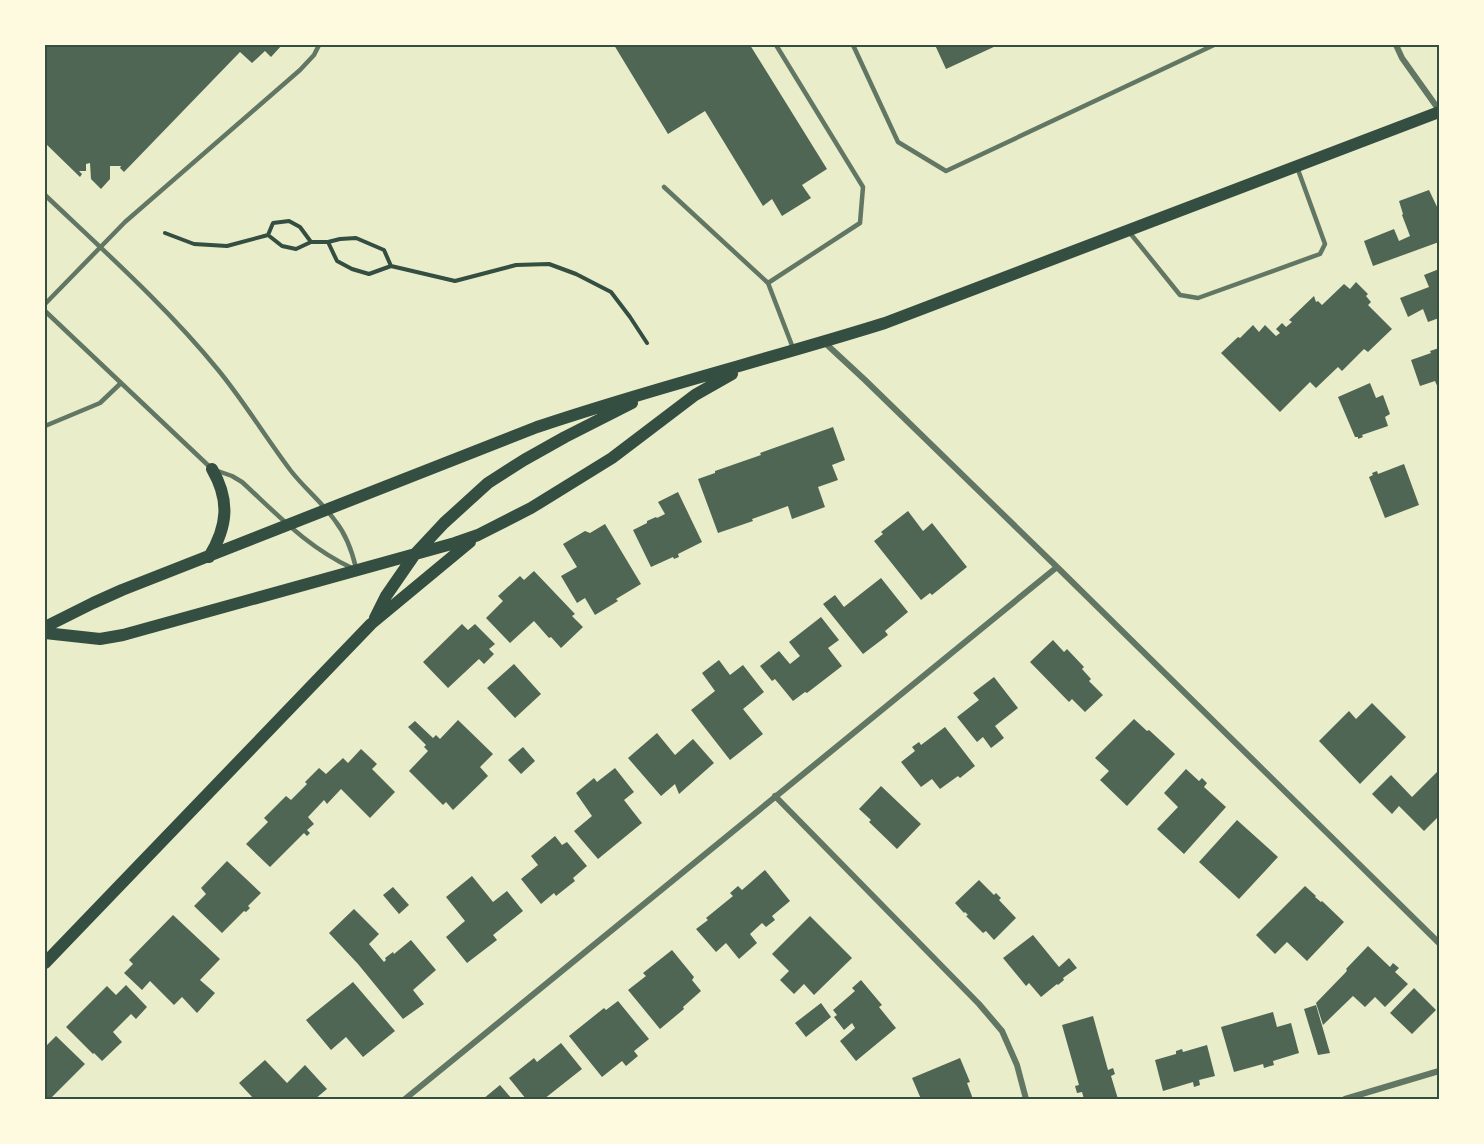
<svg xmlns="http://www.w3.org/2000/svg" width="1484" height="1144" font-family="'PT Sans',sans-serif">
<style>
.building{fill:#4f6655}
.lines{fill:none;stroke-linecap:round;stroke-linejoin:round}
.path{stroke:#344e41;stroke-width:4}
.service{stroke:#617663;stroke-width:4.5}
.minor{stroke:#617663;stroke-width:6}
.secondary{stroke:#344e41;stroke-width:12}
.neatline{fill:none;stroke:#344e41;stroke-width:2}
</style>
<rect width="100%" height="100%" fill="#e9edc9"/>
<!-- building -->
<path class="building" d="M45,45H282L271,57L265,51L252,63L240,52L124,172L120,168L121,166H110V179L101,189L91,179L90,163L86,164V171H79L82,174L80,177L45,143Z
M614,45H750L827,169L802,185L811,198L782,216L772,199L763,206L705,111L668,134Z
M935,45H998L946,69Z
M1429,190L1439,211V242L1373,266L1364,241L1394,229L1399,241L1410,236L1402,215L1403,214L1399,201Z
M1439,269V318L1428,322L1423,309L1408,317L1400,298L1429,287L1424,275Z
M1356,282L1368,294L1366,296L1371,302L1368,305L1392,329L1368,352L1364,349L1342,371L1338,367L1316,388L1310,382L1280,412L1221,353L1238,337L1240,338L1253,325L1259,332L1265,325L1276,336L1280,333L1276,329L1282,323L1286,327L1292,322L1289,320L1314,296L1316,302L1318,301L1322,305L1344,284L1350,289Z
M1439,348V390L1435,381L1420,386L1411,360L1431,353L1430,351Z
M1370,383L1376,398L1383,395L1390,414L1385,417L1388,426L1362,435L1363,437L1358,439V437H1355L1338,397Z
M833,427L845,460L832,465L838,480L818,487L825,507L792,519L788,506L752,519L753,521L718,533L698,479L715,473V471L761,455L760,453Z
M1404,464L1419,505L1385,518L1369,477L1373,475L1372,473L1377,471L1378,474Z
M678,492L702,542L678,554L679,557L674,559L673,557L651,567L633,530L647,523V521L656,517L657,518L665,514L658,502Z
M908,511L923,531L932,523L967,567L932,595L930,593L921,600L874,541L883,534L881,532Z
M605,524L641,584L616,599L618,601L595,615L585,598L577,603L561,576L577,567L563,544L585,531L590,533Z
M534,571L575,614L572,616L583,627L561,648L551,637L549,638L534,621L510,643L486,618L503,601L498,596L520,576L524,580Z
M881,578L908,612L885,631L888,635L863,654L823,604L835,595L844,607Z
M821,617L839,640L828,648L842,666L807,693L805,692L793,701L775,679L772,681L760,666L779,651L790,664L800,656L789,642Z
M462,624L468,630L475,624L495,644L489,649L494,654L484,664L479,659L448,688L423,662Z
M1053,640L1064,652L1067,649L1084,667L1082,669L1091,679L1089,681L1103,695L1085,712L1072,699L1069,702L1030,662Z
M719,660L730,675L743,665L764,692L743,709L763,734L730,760L691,710L715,691L702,673Z
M514,664L541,694L515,718L487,688Z
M994,677L1018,708L995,726L1004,738L991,748L983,737L977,742L957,717L979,700L973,693Z
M1372,703L1406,737L1360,784L1319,741L1349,711L1356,719Z
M1134,719L1147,731L1149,730L1175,754L1127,806L1100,780L1109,771L1095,758Z
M458,720L493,754L480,767L488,776L453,810L446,802L443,805L409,771L428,751L424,747L426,745L408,727L415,721L433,738L436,735L440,739Z
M945,727L975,766L960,778L958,776L940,789L932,779L921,787L901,762L915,751L912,747L919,742L921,745Z
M657,733L675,755L693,739L714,763L679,794L675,784L661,796L628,758Z
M523,747L535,761L521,774L508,760Z
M361,749L377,764L372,769L395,792L370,818L341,789L327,804L324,800L308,817L314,824L307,830L310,833L307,836L304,833L270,867L246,844L268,822L264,818L286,796L291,800L307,784L305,782L319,768L326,774L343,758L348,763Z
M615,768L634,792L624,800L642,823L598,859L574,831L592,816L576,793L594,778L597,782Z
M1186,769L1199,781L1202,778L1207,783L1204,787L1226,807L1184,854L1157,829L1178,807L1164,793Z
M1439,770V816L1424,831L1399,806L1392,814L1372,794L1391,775L1412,797Z
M881,786L921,824L897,849L869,822L871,820L859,809Z
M1237,820L1278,857L1239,899L1199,862Z
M555,836L562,845L567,842L587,866L573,878L575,881L556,896L554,893L541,904L521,879L538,865L531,856Z
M227,861L261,893L248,906L250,908L246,912L244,911L222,933L194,906L206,894L201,888Z
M765,870L790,901L772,916L775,920L766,927L762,923L750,934L757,943L739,959L726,943L716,952L696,929L708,920L706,918L733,896L730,893L738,886L742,890Z
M472,876L493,902L507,891L523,911L493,935L497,940L467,963L446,937L465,921L446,897Z
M979,880L994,895L996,893L1001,898L999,900L1016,918L994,940L986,931L983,933L966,916L968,915L965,912L964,913L955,903Z
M1305,886L1316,896L1315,897L1321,902L1322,901L1344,922L1307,961L1287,942L1275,954L1256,935Z
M393,887L409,905L399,914L383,895Z
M354,909L379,934L369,944L384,962L386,960L385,958L393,952L394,954L411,940L436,970L413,990L424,1004L403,1019L358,964L329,933Z
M173,915L220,959L200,980L215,993L197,1013L182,997L174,1005L150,981L142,990L124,973L133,964L129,960Z
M810,916L852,958L814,995L804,984L794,994L780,980L789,971L772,954Z
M1033,935L1059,967L1069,958L1077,968L1063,978L1064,980L1058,985L1057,984L1041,997L1029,983L1026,986L1003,958Z
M1368,946L1390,967L1393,963L1399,968L1395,972L1408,984L1385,1007L1375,997L1365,1007L1353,996L1323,1025L1316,1003L1346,972L1347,970L1346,969Z
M672,950L694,977L692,980L701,991L683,1007L684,1009L660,1029L628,990L646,976L643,973Z
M861,980L882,1005L879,1007L896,1028L856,1061L840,1041L855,1028L852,1023L844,1030L834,1017L837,1015L833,1010L855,991L852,988Z
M353,982L395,1031L363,1057L346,1037L331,1050L306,1020Z
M126,985L147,1007L136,1019L131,1014L113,1032L122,1042L102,1061L94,1053L93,1054L66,1027L107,986L116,995Z
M1414,988L1436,1010L1412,1034L1390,1013Z
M618,1001L649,1039L634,1051L638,1056L626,1066L622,1061L602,1077L569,1036L604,1008L606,1010Z
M821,1003L831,1017L806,1037L795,1023Z
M1316,1005L1330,1053L1318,1055L1304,1009Z
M1273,1012L1277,1027L1291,1023L1299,1053L1273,1061L1274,1065L1264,1068L1263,1064L1234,1072L1221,1027Z
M1093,1016L1108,1070L1113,1068L1115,1074L1111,1076L1118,1099H1084L1082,1092L1077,1093L1075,1086L1079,1085L1062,1025Z
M56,1036L85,1064L50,1099H45V1047Z
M561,1043L582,1069L544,1099H526L509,1078L534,1058L537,1062Z
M1207,1045L1215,1076L1199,1080L1200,1085L1194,1087L1193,1082L1163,1091L1155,1060L1176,1054V1051L1182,1049L1183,1052Z
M960,1058L970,1082L967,1083L973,1099H921L912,1078Z
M265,1060L287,1083L305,1065L327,1089L315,1099H254L239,1083Z
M500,1085L512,1099H483Z"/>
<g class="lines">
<!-- path -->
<path class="path" d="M165,233L194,244L227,246L268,235L282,246L296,249L311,242H328L340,239L356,238L384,250L391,266L455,281L516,265L549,264L576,274L611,292L630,317L647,343
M268,235L273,223L289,221L300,227L311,242
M328,242L337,261L352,269L369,274L391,266"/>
<!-- service -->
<path class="service" d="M853,45L898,142L946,171L1214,45
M664,187L768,283L793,348
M45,195C104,251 167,307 219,371C245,403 266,438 291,471C305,489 323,503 336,522C347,536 352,551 356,568
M1130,233L1180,295L1198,298L1320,254L1325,244L1297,167
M768,283L860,223L863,187L776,45
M45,304L125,222L300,70L314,55L319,45
M45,311L212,469L232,476L242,482C278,515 307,547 352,568
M45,426L100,403L121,383"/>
<!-- minor -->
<path class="minor" d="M1396,45L1402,58L1439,110
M824,342L865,380L1057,567L1439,943
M775,796L979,1004L1002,1031L1017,1065L1026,1099
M405,1099L1057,567
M1345,1099L1439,1071"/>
<!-- secondary -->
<path class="secondary" d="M209,557C228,526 230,500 212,469
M375,618L386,596L415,554L444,523L488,483L524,460L565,437L632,403
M45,627L93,603L122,590L537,427C652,388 770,359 885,323L1439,112
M45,633L100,639L123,635L455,543L478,535L531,508L612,458L695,395L732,374
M45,963L371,624L470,542"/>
</g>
<!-- border -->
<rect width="1484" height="1144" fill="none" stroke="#fefae0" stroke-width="93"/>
<rect x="46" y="46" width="1392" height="1052" class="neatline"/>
</svg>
